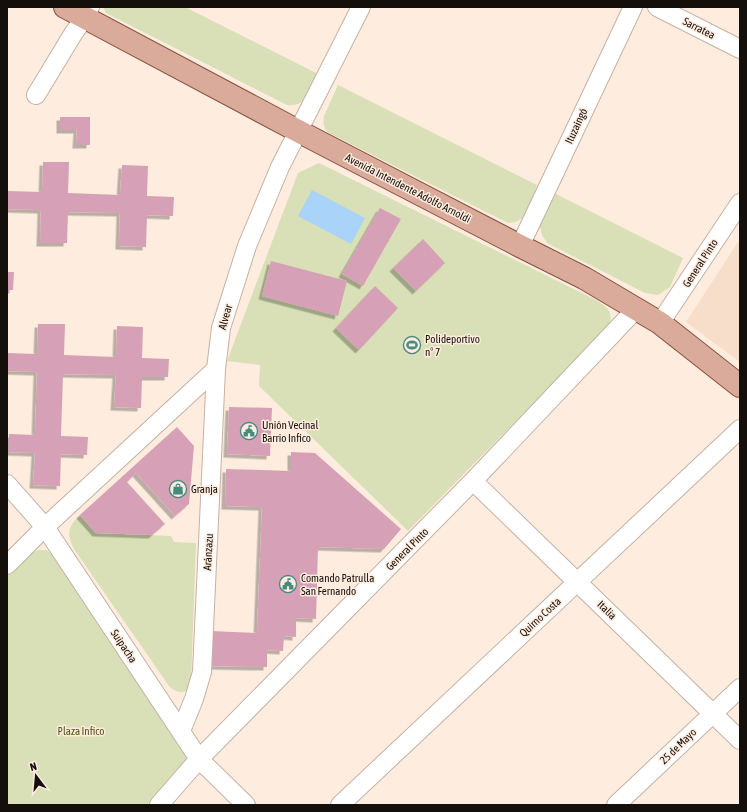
<svg xmlns="http://www.w3.org/2000/svg" width="747" height="812" font-family="'Asap Condensed',sans-serif">
<style>
.built{fill:#f6decb}
.green{fill:#d9dfb6}
.water{fill:#a9d3f8}
.building{fill:#d6a1b6;filter:url(#shadow)}
.lines{fill:none;stroke-linecap:round;stroke-linejoin:round}
.minor-casing{stroke:#c3b2a4;stroke-width:20}
.major-casing{stroke:#85503c;stroke-width:24}
.minor{stroke:#fff;stroke-width:18}
.major{stroke:#daab9a;stroke-width:22}
.labels{text-anchor:middle;dominant-baseline:central;stroke-width:3;stroke-linejoin:round;paint-order:stroke}
.street-label{font-size:11px;fill:#150f0b;stroke:#feecde}
.poi-label{font-size:11px;fill:#150f0b;stroke:#feecde;text-anchor:start}
.park-label{font-size:11px;fill:#4e531a;stroke:#feecde}
</style>
<defs>
<filter id="shadow"><feDropShadow dx="-3.5" dy="3.5" stdDeviation="0" flood-color="#0004"/></filter>
</defs>
<rect width="100%" height="100%" fill="#feecde"/>
<!-- built -->
<path class="built" d="M740,239V362L686,322Z"/>
<!-- green -->
<path class="green" d="M103,7H185L318,74C311,88 307,108 287,105L106,13Z
M338,85L537,185C531,201 529,223 508,223L329,133C323,128 323,123 324,116Z
M319,163L596,300C609,308 616,315 606,329L408,531L259,386L260,365L227,361L298,173Z
M552,192L683,258L670,287L658,295L645,293L547,243L542,235L539,223Z
M80,515L96,533L171,536L174,542L196,543L191,681C189,695 178,695 169,686L74,549C66,533 68,527 80,515Z
M39,550H47L52,555L168,725L187,755L185,762L147,805H7V575C17,565 26,554 39,550Z"/>
<!-- water -->
<path class="water" d="M312,190L365,218L351,244L298,216Z"/>
<!-- building -->
<path class="building" d="M60,117H90V145H76L77,130H60Z
M43,162H69L68,193L120,195L122,165L148,166L147,196L174,197L173,216L147,215L146,247L119,246L120,213L68,212L67,243H40L41,210L7,209V191L42,192Z
M380,208L401,219L363,286L342,274Z
M423,239L445,263L416,291L393,268Z
M271,261L347,281L338,316L262,296Z
M7,272H14L13,290H7Z
M375,286L398,308L359,350L336,328Z
M38,324H65L64,355L116,357L117,326L143,327L142,358L169,359L168,377H142L141,408L114,407L116,375L63,374L61,436L88,437L87,455L61,454L60,486L33,485L35,453L9,452V434L35,435L37,372L7,371V353L37,354Z
M229,407L272,408L270,456L227,454Z
M177,427L194,446L189,504L175,516L136,473L127,482L165,524L152,535L96,533L80,515Z
M291,452L315,453L401,529L384,549L318,547L316,619L296,618V637L284,636L283,651L267,650V667L210,666L211,631L257,633L262,507L225,506L226,469L291,471Z"/>
<g class="lines">
<!-- minor casing -->
<g class="minor-casing">
<path id="minor" d="M657,7L740,49
M36,95L73,34L85,17L90,7
M520,246L633,7
M660,323L740,203
M473,481L740,740
M7,484L45,527L199,759L246,805
M7,565L45,527L216,369
M181,731L194,699L202,672L216,369L221,328L247,246L280,167L361,7
M159,805L199,759L473,481L637,308
M340,805L740,429
M616,805L740,688"/>
</g>
<!-- major casing -->
<g class="major-casing">
<path id="major" d="M65,7L298,131L520,246L584,278L660,323L740,386"/>
</g>
<!-- minor -->
<use href="#minor" class="minor"/>
<!-- major -->
<use href="#major" class="major"/>
</g>
<!-- icons -->
<defs>
<g id="stadium-ring" transform="scale(0.9)"><circle r="9.5" fill="#feecde" stroke="#468b80" stroke-width="1.5"/><path d="M0-5a6.5 5 0 1 0 0 10a6.5 5 0 1 0 0-10ZM-3.5-1.8h7v3.6h-7Z" fill="#468b80"/></g>
<g id="civic-ring" transform="scale(0.9)"><circle r="9.5" fill="#feecde" stroke="#468b80" stroke-width="1.5"/><path d="M-.6-6.5H3V-4.5H.6V-3L4-1V1h2V6H-6V1h2V-1L-.6-3ZM-1.2 2.5V6h2.4V2.5Z" fill="#468b80"/></g>
<g id="shop-ring" transform="scale(0.9)"><circle r="9.5" fill="#feecde" stroke="#468b80" stroke-width="1.5"/><path d="M-5-2.5h2.3a2.7 3.5 0 0 1 5.4 0H5L5.5 6h-11ZM-1.5-2.5h3a1.5 2.3 0 0 0-3 0Z" fill="#468b80"/></g>
</defs>
<g fill-rule="evenodd">
<use href="#stadium-ring" x="412" y="345"/>
<use href="#civic-ring" x="249" y="431"/>
<use href="#shop-ring" x="178" y="489"/>
<use href="#civic-ring" x="288" y="584"/>
</g>
<g class="labels">
<!-- street labels -->
<g class="street-label">
<text transform="translate(699 28) rotate(27)">Sarratea</text>
<text transform="translate(576 126) rotate(-65)">Ituzaingó</text>
<text transform="translate(408 188) rotate(27)">Avenida Intendente Adolfo Arnoldi</text>
<text transform="translate(700 263) rotate(-57)">General Pinto</text>
<text transform="translate(225 317) rotate(-75)">Alvear</text>
<text transform="translate(407 549) rotate(-45)">General Pinto</text>
<text transform="translate(208 552) rotate(-87)">Aránzazu</text>
<text transform="translate(607 610) rotate(44)">Italia</text>
<text transform="translate(540 617) rotate(-43)">Quirno Costa</text>
<text transform="translate(124 646) rotate(56)">Suipacha</text>
<text transform="translate(678 746) rotate(-44)">25 de Mayo</text>
</g>
<!-- poi labels -->
<g class="poi-label">
<text x="425" y="339">Polideportivo<tspan x="425" dy="13">n° 7</tspan></text>
<text x="262" y="425">Unión Vecinal<tspan x="262" dy="13">Barrio Infico</tspan></text>
<text x="191" y="489">Granja</text>
<text x="301" y="578">Comando Patrulla<tspan x="301" dy="13">San Fernando</tspan></text>
</g>
<!-- park labels -->
<g class="park-label">
<text x="81" y="731">Plaza Infico</text>
</g>
</g>
<!-- border -->
<rect width="747" height="812" fill="none" stroke="#150f0b" stroke-width="16"/>
<!-- north arrow -->
<g transform="translate(36 776) rotate(344)" stroke="#feecde" stroke-width="3" paint-order="stroke">
<path d="M0-3L7 15L0 10L-7 15Z" fill="#150f0b"/>
<text y="-6" font-size="11" font-weight="bold" text-anchor="middle" fill="#150f0b">N</text>
</g>
</svg>
